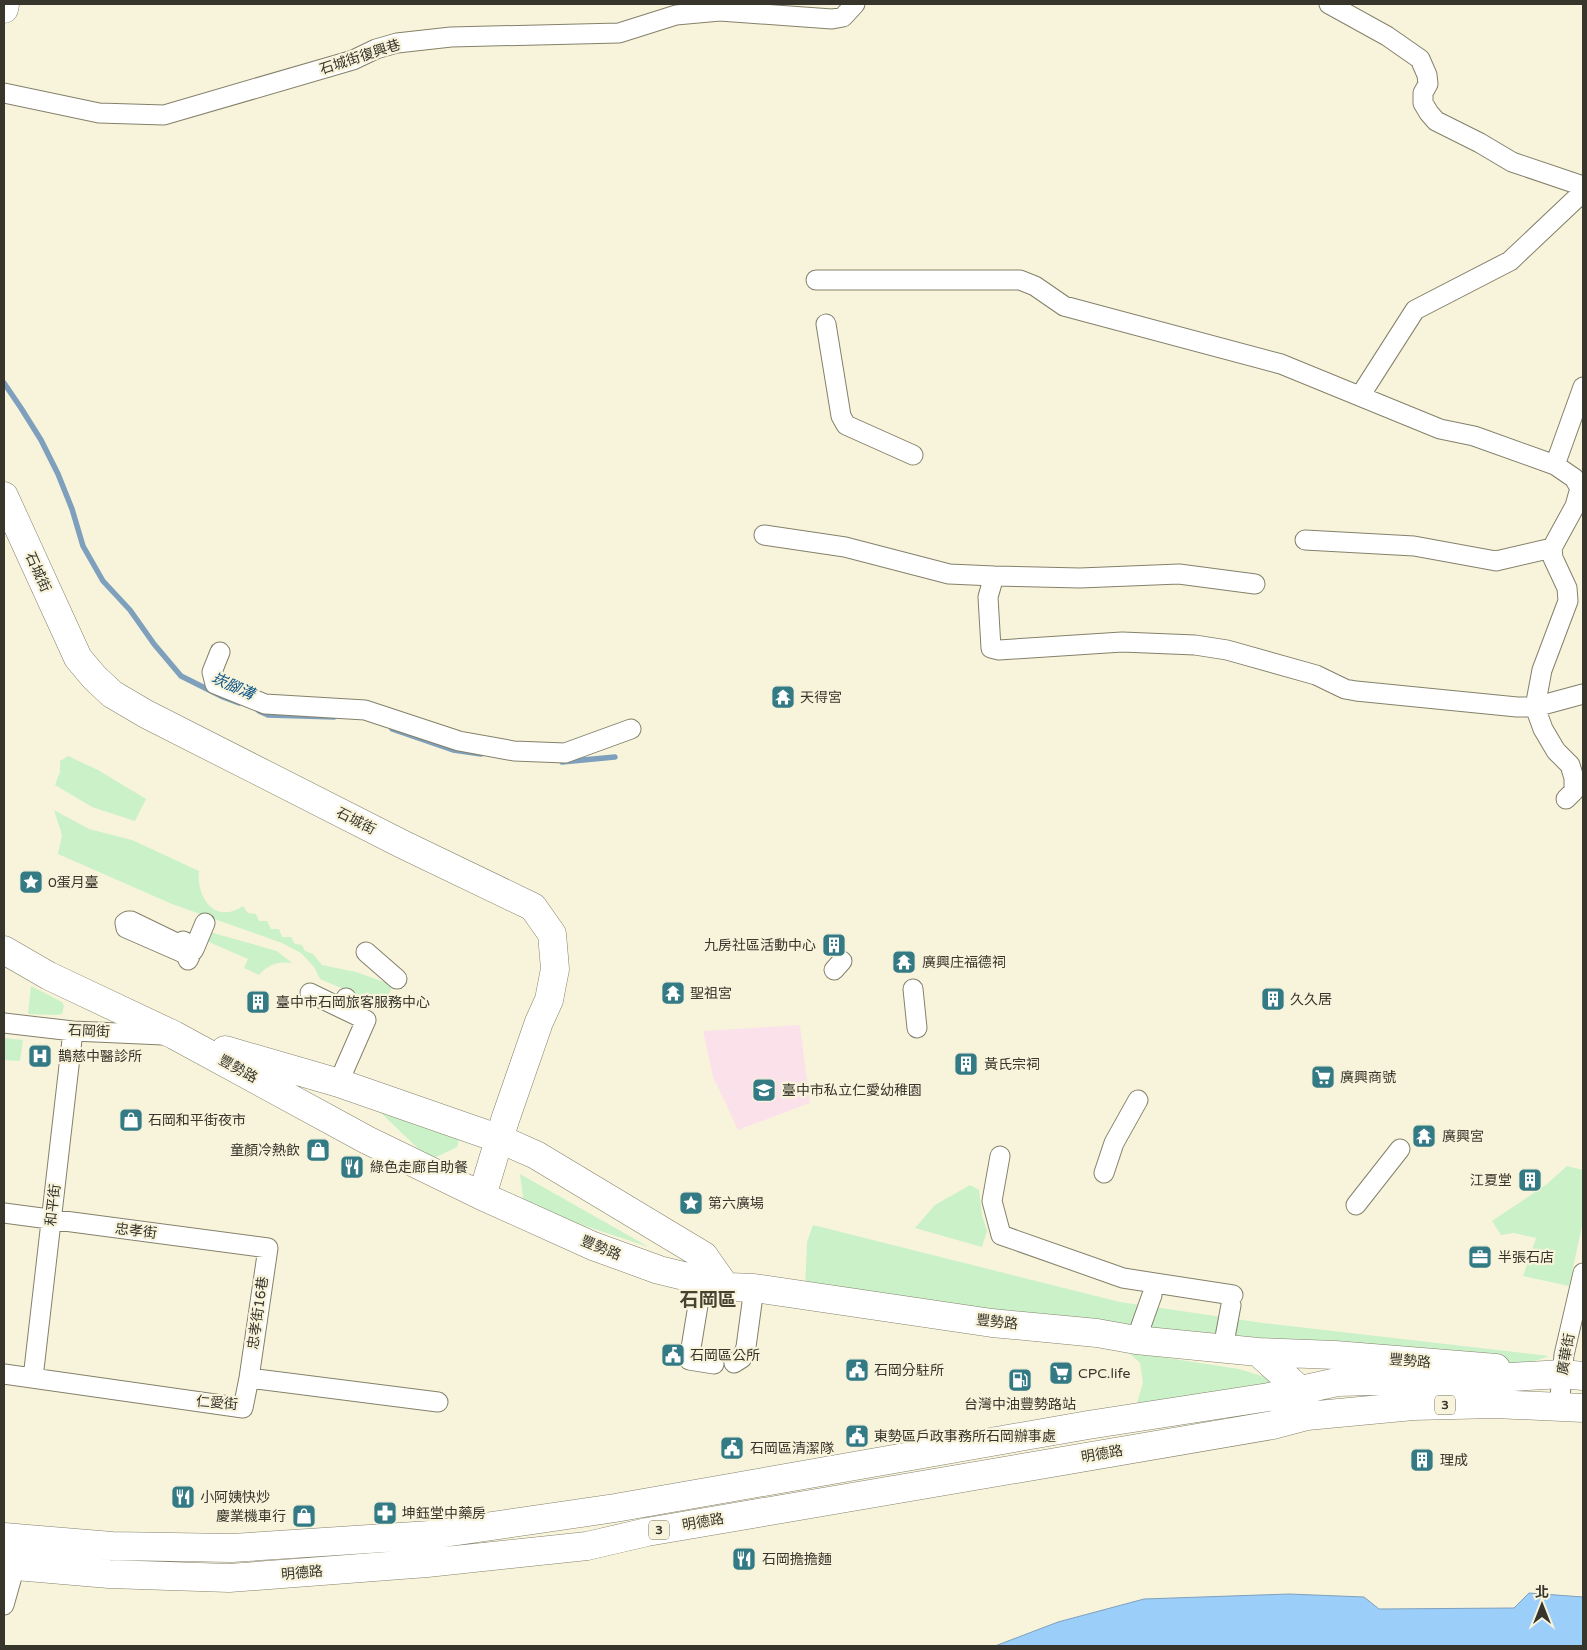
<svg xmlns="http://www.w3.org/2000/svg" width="1587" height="1650" font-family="'Varela Round','Noto Sans TC',sans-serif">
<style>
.education{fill:#fbe2ea}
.green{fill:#caf1c8}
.water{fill:#9ccefa;stroke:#7ea0bc}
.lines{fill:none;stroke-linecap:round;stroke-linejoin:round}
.stream{stroke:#7ea0bc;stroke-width:5.5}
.street-casing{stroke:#84806a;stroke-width:21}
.secondary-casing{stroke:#84806a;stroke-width:29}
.primary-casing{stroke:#84806a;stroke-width:29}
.street{stroke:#fff;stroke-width:19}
.secondary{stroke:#fff;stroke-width:28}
.primary{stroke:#fff;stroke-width:28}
.labels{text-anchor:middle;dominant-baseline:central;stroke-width:4.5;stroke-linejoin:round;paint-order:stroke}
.shield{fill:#f8f4dc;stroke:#716e61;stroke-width:1}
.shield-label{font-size:12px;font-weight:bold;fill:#37352c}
.street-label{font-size:14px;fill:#37352c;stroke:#f8f4dc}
.poi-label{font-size:14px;fill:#37352c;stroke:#f8f4dc;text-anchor:start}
.water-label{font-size:15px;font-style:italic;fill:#0a5385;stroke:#f8f4dc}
.district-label{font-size:19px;font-weight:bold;fill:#46422f;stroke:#f8f4dc}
</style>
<rect width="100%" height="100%" fill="#f8f4dc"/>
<!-- education -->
<path class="education" d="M800,1025L810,1103L738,1130L713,1077L703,1031Z"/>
<!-- green -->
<path class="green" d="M68,756L98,770L146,799L135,821L92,807L55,785L60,772V761Z
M54,810L89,829L132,840L199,871C196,898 216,925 243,906L248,913L256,914L259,921H267L271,929H279L282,937H291L295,944L302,945L305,951L313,954L322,965L356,972L393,985L383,1006L320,979L314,967L301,953L282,943L172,904L58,854L62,835Z
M206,931L277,951L292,963C277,961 269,964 259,975L244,968L248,959L202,939Z
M31,986L62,1002L64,1006L62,1014L54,1015L28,1014Z
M4,1038L23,1040L20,1061L4,1060Z
M380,1112L459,1140L457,1147L430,1160Z
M1567,1166L1583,1170V1221L1569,1286L1523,1276L1536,1238L1514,1233L1501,1235L1492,1221L1547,1184Z
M520,1174L649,1247L524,1206Z
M970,1185L979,1190L982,1215L987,1231L982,1247L915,1228L935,1205Z
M813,1225L1120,1302L1263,1323L1549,1356L1527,1364L1332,1349L805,1290L807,1242Z
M1128,1352L1239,1369L1265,1377L1286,1393L1124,1421L1137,1403L1143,1383L1140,1363Z"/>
<!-- water -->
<path class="water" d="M1529,1593L1583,1597V1646H995L1058,1622L1144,1599L1289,1594L1364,1597L1379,1609L1514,1608Z"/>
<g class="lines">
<!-- stream -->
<path class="stream" d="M4,383L21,408L41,440L58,474L72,509L83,546L103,581L130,610L154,644L181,676L223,697L239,703
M259,711L268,715L334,717
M392,729L453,750L481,754
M562,762L615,757"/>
<!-- street casing -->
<g class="street-casing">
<path id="street" d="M1329,4L1387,36L1420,59L1427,75L1428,84L1423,93V103L1429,113L1436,121L1480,143L1512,162L1583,186
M4,93L99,113L164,115L353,60L376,49L397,43L451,37L619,33L676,15L720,11L832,19L843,17L855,4
M816,280H1020L1035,286L1064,306L1281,364L1440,429L1474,436L1555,465
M826,324L841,416L846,425L913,455
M1360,396L1415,310L1510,261L1583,192
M764,535L845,547L949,574L994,576L988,597L991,648L999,650L1122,642L1195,645L1227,650L1316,675L1345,689L1356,691L1517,707H1535L1583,694
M1305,540L1414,546L1496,561L1552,548
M994,576L1080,578L1179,574L1255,584
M220,652L212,672L215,684L265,704L365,710L459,741L514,751L565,753L631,729
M1566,799L1574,791V778L1570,765L1556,751L1543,729L1535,707L1542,670L1568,601L1567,588L1553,558L1552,548L1575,506L1580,488L1574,478L1555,465L1583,387
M183,941L195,947L205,923
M366,952L397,979
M188,960L190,956L126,928L125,923L128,921H131L193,951L195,947
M834,970L842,961
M913,989L917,1028
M310,993L341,1008
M4,1023L73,1031L163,1035
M344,1070L366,1020L341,1008L346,998
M1000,1156L992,1201L1001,1235L1123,1278L1233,1295
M1104,1173L1114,1143L1138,1100
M1356,1205L1400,1149
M4,1213L268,1248L249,1378
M702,1281L689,1360L714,1364
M1136,1340L1152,1295
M1223,1348L1231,1305
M734,1363L742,1358L746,1347L754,1288
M4,1374L243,1408L249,1378L438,1402
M33,1378L73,1031
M1559,1407L1564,1355L1583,1273
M4,1605L15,1566"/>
</g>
<!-- secondary casing -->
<g class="secondary-casing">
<path id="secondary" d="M4,9L5,4
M4,496L78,658L94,677L112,694L146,714L402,844L533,907L552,934L555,969L549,1000L539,1022L505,1120L482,1196
M4,950L49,976L174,1035L367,1140L482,1196L593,1246L659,1270L729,1287L754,1288L992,1323L1097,1333L1136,1340L1258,1352L1335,1355L1496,1368
M225,1050L339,1083L500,1139L536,1155L704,1256L725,1286
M1258,1352L1300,1390L1307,1411"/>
</g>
<!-- primary casing -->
<g class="primary-casing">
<path id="primary" d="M4,1537L112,1546L232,1548L430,1535L615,1508L1088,1425L1269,1397L1337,1382L1495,1378L1562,1374L1583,1376
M4,1565L109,1574L229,1578L427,1563L587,1546L647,1532L1273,1425L1307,1416L1413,1406L1495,1404L1583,1408"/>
</g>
<!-- street -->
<use href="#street" class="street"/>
<!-- secondary -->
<use href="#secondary" class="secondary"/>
<!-- primary -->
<use href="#primary" class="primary"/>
</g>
<!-- icons -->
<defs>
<g id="temple-square" transform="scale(1.25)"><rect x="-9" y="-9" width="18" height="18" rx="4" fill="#337a85" stroke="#f8f4dc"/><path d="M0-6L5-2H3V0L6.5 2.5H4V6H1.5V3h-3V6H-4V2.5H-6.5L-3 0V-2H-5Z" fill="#fff"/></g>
<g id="sight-square" transform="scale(1.25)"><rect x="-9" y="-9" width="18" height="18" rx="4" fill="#337a85" stroke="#f8f4dc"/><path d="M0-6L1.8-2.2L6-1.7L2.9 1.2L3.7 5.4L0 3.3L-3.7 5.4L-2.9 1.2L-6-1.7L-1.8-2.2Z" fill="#fff"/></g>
<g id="building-square" transform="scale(1.25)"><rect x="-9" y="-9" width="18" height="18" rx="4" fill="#337a85" stroke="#f8f4dc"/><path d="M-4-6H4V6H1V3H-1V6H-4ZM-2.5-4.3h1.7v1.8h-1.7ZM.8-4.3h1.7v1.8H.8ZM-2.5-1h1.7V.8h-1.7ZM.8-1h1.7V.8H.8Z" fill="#fff"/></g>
<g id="hospital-square" transform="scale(1.25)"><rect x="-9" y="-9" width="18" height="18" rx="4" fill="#337a85" stroke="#f8f4dc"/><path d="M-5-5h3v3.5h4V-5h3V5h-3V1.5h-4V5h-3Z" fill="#fff"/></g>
<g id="supermarket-square" transform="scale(1.25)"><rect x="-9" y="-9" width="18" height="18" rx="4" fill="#337a85" stroke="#f8f4dc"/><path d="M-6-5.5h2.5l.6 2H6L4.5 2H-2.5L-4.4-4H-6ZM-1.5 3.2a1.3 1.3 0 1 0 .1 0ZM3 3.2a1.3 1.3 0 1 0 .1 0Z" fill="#fff"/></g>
<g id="school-square" transform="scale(1.25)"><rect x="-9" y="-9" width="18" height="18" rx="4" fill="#337a85" stroke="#f8f4dc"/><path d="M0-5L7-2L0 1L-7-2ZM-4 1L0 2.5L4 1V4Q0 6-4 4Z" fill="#fff"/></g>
<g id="shop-square" transform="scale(1.25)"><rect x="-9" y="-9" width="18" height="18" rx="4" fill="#337a85" stroke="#f8f4dc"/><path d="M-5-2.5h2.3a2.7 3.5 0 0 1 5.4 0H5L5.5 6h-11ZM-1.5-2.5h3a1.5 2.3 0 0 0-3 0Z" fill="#fff"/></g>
<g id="restaurant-square" transform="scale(1.25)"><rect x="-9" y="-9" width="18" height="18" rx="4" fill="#337a85" stroke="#f8f4dc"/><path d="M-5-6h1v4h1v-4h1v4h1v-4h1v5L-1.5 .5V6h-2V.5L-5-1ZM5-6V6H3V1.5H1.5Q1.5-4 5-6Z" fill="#fff"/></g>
<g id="office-square" transform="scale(1.25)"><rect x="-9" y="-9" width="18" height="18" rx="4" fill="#337a85" stroke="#f8f4dc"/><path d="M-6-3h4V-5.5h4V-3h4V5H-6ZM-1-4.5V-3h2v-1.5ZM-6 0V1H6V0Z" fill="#fff"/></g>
<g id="civic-square" transform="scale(1.25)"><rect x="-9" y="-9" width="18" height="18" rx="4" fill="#337a85" stroke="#f8f4dc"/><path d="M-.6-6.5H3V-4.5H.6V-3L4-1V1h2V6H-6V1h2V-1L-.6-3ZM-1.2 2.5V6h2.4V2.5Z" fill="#fff"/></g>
<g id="fuel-square" transform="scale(1.25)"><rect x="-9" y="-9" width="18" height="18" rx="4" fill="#337a85" stroke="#f8f4dc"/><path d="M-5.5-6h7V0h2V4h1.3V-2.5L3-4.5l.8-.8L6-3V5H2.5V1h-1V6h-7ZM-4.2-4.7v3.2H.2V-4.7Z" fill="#fff"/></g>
<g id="pharmacy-square" transform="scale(1.25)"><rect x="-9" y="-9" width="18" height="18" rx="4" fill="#337a85" stroke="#f8f4dc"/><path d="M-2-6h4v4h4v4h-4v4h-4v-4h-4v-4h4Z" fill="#fff"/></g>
</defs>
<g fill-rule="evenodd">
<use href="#temple-square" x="783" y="697"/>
<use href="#sight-square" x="31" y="882"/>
<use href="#building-square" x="834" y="945"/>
<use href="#temple-square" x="904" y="962"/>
<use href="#temple-square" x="673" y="993"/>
<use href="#building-square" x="1273" y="999"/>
<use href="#building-square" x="258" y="1002"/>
<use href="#hospital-square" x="40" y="1056"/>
<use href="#building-square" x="966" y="1064"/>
<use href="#supermarket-square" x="1323" y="1077"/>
<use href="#school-square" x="764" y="1090"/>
<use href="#shop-square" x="131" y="1120"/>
<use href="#temple-square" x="1424" y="1136"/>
<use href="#shop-square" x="318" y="1150"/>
<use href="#restaurant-square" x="352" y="1167"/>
<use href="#building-square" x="1530" y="1180"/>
<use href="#sight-square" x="691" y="1203"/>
<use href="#office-square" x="1480" y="1257"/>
<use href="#civic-square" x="673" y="1355"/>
<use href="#civic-square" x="857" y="1370"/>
<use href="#supermarket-square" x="1061" y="1373"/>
<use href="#fuel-square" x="1020" y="1380"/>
<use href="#civic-square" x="857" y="1436"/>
<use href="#civic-square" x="732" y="1448"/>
<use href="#building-square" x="1422" y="1460"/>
<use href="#restaurant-square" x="183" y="1497"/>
<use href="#pharmacy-square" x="385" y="1513"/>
<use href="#shop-square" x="304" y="1516"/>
<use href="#restaurant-square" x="744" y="1559"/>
</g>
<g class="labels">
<!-- shield labels -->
<g class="shield">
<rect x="1435" y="1395.5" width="20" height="19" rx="4"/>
<rect x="649" y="1520.5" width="20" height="19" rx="4"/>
</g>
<g class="shield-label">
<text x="1445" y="1405">3</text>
<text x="659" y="1530">3</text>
</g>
<!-- street labels -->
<g class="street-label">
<text transform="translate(360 57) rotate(-18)">石城街復興巷</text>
<text transform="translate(38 572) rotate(66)">石城街</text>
<text transform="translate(356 821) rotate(27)">石城街</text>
<text transform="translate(89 1031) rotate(3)">石岡街</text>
<text transform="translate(238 1069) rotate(29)">豐勢路</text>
<text transform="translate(53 1205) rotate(-83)">和平街</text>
<text transform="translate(136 1231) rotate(7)">忠孝街</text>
<text transform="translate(601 1248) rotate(22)">豐勢路</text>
<text transform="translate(258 1313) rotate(-82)">忠孝街16巷</text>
<text transform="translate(997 1322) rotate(6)">豐勢路</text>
<text transform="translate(1566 1354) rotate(-80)">廣華街</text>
<text transform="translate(1410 1361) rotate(5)">豐勢路</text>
<text transform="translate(217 1403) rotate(5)">仁愛街</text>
<text transform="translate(1102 1454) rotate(-10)">明德路</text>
<text transform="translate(703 1522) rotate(-10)">明德路</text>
<text transform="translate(302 1573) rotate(-5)">明德路</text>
</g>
<!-- poi labels -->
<g class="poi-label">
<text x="800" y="697">天得宮</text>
<text x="48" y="882">0蛋月臺</text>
<text x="816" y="945" text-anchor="end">九房社區活動中心</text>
<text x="922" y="962">廣興庄福德祠</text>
<text x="690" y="993">聖祖宮</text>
<text x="1290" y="999">久久居</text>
<text x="276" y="1002">臺中市石岡旅客服務中心</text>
<text x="58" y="1056">鵲慈中醫診所</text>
<text x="984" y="1064">黃氏宗祠</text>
<text x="1340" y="1077">廣興商號</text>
<text x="782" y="1090">臺中市私立仁愛幼稚園</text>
<text x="148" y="1120">石岡和平街夜市</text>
<text x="1442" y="1136">廣興宮</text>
<text x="300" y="1150" text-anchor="end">童顏冷熱飲</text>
<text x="370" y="1167">綠色走廊自助餐</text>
<text x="1512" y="1180" text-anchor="end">江夏堂</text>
<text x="708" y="1203">第六廣場</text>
<text x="1498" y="1257">半張石店</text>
<text x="690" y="1355">石岡區公所</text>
<text x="874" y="1370">石岡分駐所</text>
<text x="1078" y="1373">CPC.life</text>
<text x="1020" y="1404" text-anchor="middle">台灣中油豐勢路站</text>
<text x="874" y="1436">東勢區戶政事務所石岡辦事處</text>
<text x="750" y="1448">石岡區清潔隊</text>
<text x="1440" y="1460">理成</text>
<text x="200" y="1497">小阿姨快炒</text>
<text x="402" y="1513">坤鈺堂中藥房</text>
<text x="286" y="1516" text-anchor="end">慶業機車行</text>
<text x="762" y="1559">石岡擔擔麵</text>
</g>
<!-- water labels -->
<g class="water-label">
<text transform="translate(233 686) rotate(24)">崁腳溝</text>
</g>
<!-- district labels -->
<g class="district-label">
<text x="708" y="1300">石岡區</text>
</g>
</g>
<!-- border -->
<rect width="1587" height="1650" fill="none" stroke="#37352c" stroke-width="10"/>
<!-- north arrow -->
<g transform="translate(1542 1605)" stroke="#f8f4dc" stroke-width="4" paint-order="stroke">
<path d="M0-4L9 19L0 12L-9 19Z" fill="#37352c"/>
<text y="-8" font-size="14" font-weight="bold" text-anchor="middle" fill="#37352c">北</text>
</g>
</svg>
